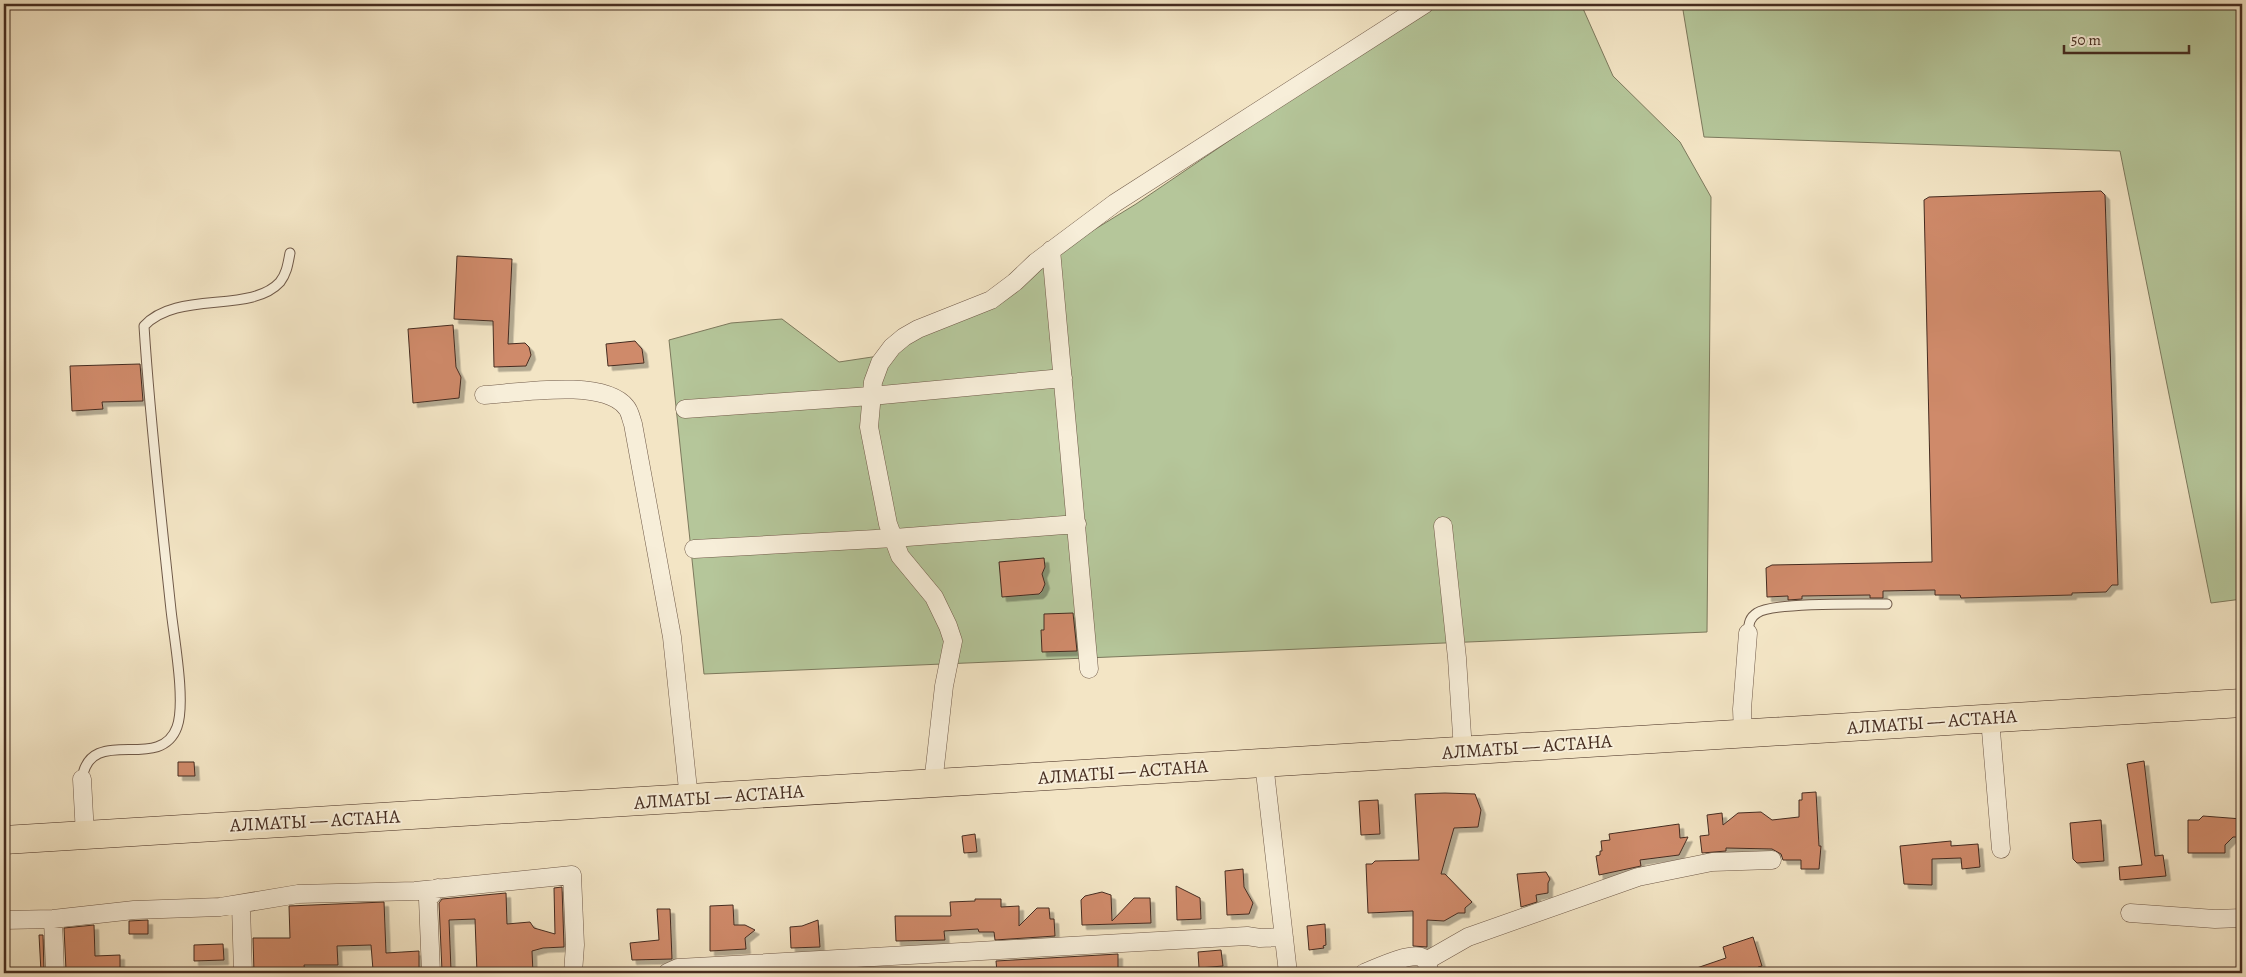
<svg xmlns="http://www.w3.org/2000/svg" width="2246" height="977" font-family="Alegreya,serif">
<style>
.green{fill:#b5c69a;stroke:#7d795d}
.building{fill:#cf8a6b;stroke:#452c20;filter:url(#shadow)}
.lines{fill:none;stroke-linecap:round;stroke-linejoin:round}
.lane-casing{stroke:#705a49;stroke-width:11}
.street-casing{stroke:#705a49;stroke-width:19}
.highway-casing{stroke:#452c20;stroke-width:29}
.lane{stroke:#f7eed9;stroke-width:9}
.street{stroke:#f7eed9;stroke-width:18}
.highway{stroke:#f3e5c5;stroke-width:28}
.labels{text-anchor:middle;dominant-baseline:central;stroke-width:4;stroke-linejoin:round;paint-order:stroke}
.street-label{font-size:19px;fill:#452c20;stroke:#f7eed9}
</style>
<defs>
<filter id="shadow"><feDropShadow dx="4.5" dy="4.5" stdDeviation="0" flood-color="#0004"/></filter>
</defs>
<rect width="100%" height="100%" fill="#f3e5c5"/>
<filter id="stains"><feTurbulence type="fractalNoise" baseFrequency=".004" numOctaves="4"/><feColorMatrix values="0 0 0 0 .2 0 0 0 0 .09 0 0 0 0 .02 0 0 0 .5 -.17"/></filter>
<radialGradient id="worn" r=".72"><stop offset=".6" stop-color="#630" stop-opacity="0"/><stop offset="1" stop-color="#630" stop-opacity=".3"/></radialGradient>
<!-- green -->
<path class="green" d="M1428,4H1581L1613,76L1680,142L1711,197L1707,632L704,674L669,340L731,323L782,319L839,362L892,354L1136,204L1407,20Z
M1682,4H2242V599L2211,603L2120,151L1704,137Z"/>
<!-- building -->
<path class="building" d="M2101,191L2105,195L2118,585H2112L2106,592L2072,593V595L1961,598L1960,595H1935V590L1883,591V598H1870V595L1802,596V599L1788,600V596L1767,597L1766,568L1772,565L1932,562L1924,200L1929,197Z
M457,256L512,259L508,344L525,343L529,347L531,355L526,366L494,367L493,321L454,319Z
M453,325L456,367L461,377L459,398L413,403L408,329Z
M635,341L642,349L644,363L608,366L606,344Z
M140,364L143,401L102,402L103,409L72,411L70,366Z
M1044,558L1045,567L1042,574L1045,584L1042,591L1039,594L1002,597L999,562Z
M1073,613L1077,651L1042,652L1041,630H1044V614Z
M2144,761L2155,856L2163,855L2166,876L2120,880L2119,867L2142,865L2127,764Z
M178,762H194L195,776H178Z
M1816,792L1819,846H1821L1819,869H1801V860H1783L1781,854L1772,849L1726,848V851L1702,853L1700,836L1709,835L1707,815L1722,813L1723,825L1738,813L1761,812L1772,820L1799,817V800H1802V793Z
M1445,793L1475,794L1481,810L1478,827L1454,828L1441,874H1445L1472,902L1465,908V913H1458L1444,921L1427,920V947L1413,946V911L1368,913L1366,864H1372L1375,861L1419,860L1415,794Z
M1378,800L1380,834L1361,835L1359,801Z
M2203,816L2242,819V837H2233L2225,845V853H2188V820H2199Z
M2101,820L2104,861L2077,863L2073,859L2070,823Z
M1679,824L1680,838L1688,837L1679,855L1640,860L1641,866L1599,875L1596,856L1600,855V851H1602L1601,841L1610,840L1609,834Z
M975,834L977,852L964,853L962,836Z
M1951,841V846L1978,844L1980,867L1962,869L1961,858L1932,859V885L1904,884L1900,846Z
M1243,869L1244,887L1253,903L1249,914L1227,915L1225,871Z
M1546,872L1550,879L1548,883V893L1536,895L1537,902L1521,907L1517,874Z
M1176,886L1200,898L1201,919L1177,920Z
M562,887L564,947L543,948L532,951L533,973H477L475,919L449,920L451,970L442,971L439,903L442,899L506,893L507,924L530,922L534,928L555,934L554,888Z
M1102,892L1111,895L1112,921L1134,898H1150L1151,923L1082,925L1081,900L1085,896Z
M975,899H1001V907L1019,906V926L1037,908H1049L1050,919H1054L1055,936L995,940L994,932H979L978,929L944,931L945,940L896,941L895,916H951L950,902L975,901Z
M384,902L386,953L419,951V973H378V970H373L371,945L337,946L338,965H304L305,973H254L253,938H290L289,906Z
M733,905L734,925H745L755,930L745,938L746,949L710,951V906Z
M657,909H670L672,959L632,960L630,943L659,940Z
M148,920V934H129V921Z
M818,920L820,947L791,948L790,927L802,926Z
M1325,924L1326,945L1323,946L1324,948L1309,950L1307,926Z
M94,925L95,956L120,955V973H69V970H66L64,928Z
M39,935H43L44,972H41Z
M1753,937L1762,966L1758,967L1760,973H1689L1688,971L1726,958L1723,947Z
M223,944L224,960L194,961V945Z
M1221,950L1223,966L1199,968L1198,952Z
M1118,954V973L997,972L996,961Z"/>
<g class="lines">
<!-- lane casing -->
<g class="lane-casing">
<path id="lane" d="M1748,633C1749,624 1749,618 1757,613C1772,602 1863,604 1887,604
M82,779C90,723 160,774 177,727C186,702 174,638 171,610C161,515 150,421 144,326C177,290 251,314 280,282C287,273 288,263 290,253"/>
</g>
<!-- street casing -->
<g class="street-casing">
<path id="street" d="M1051,250L1089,669
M484,395C518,393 603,378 626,407C630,411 631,419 633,424L672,637L689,799
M685,409L871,396L1063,378
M1443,526L1457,658L1463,751
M694,549L894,538L1077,524
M1990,719L2001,849
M1743,734L1742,709L1748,633
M1264,763L1288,973
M82,779L85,835
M933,784L944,686L953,641L948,626L934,597L900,556L888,524L869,427L873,382L880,363L892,347L904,337L918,329L991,300L1015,282L1036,262L1115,203L1425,4
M241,905L243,973
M2130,913L2215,919L2242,918
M53,919L55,973
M4,920L53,919L134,910L220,907L298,894L415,891L572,875L575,945L573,973
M1426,961L1468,937L1638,877L1712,862L1772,860
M431,973L428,899L438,888
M667,973L678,968L1247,936L1260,938L1284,937
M1364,973C1377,968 1407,953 1421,957C1427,959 1428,968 1430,973"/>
</g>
<!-- highway casing -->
<g class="highway-casing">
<path id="highway" d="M4,840L2242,703"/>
</g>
<!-- lane -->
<use href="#lane" class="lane"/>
<!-- street -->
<use href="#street" class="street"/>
<!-- highway -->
<use href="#highway" class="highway"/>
</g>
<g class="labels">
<!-- street labels -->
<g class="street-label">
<text transform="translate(1932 722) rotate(-4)">АЛМАТЫ — АСТАНА</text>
<text transform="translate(1527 747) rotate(-4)">АЛМАТЫ — АСТАНА</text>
<text transform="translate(1123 772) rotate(-4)">АЛМАТЫ — АСТАНА</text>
<text transform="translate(719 797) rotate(-4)">АЛМАТЫ — АСТАНА</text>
<text transform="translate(315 821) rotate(-3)">АЛМАТЫ — АСТАНА</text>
</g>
</g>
<!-- margin -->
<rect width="2246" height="977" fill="none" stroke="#f3e5c5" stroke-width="20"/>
<rect x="5" y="5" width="2236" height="967" fill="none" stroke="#452c20" stroke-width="2.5"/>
<rect x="10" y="10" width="2226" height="957" fill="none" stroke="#452c20"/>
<!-- scale -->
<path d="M2064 45v8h125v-8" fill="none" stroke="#452c20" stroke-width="2.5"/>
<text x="2071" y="45" font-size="15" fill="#452c20" stroke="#f7eed9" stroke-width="4" paint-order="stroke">50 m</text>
<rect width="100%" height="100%" filter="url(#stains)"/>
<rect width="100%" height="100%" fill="url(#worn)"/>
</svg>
